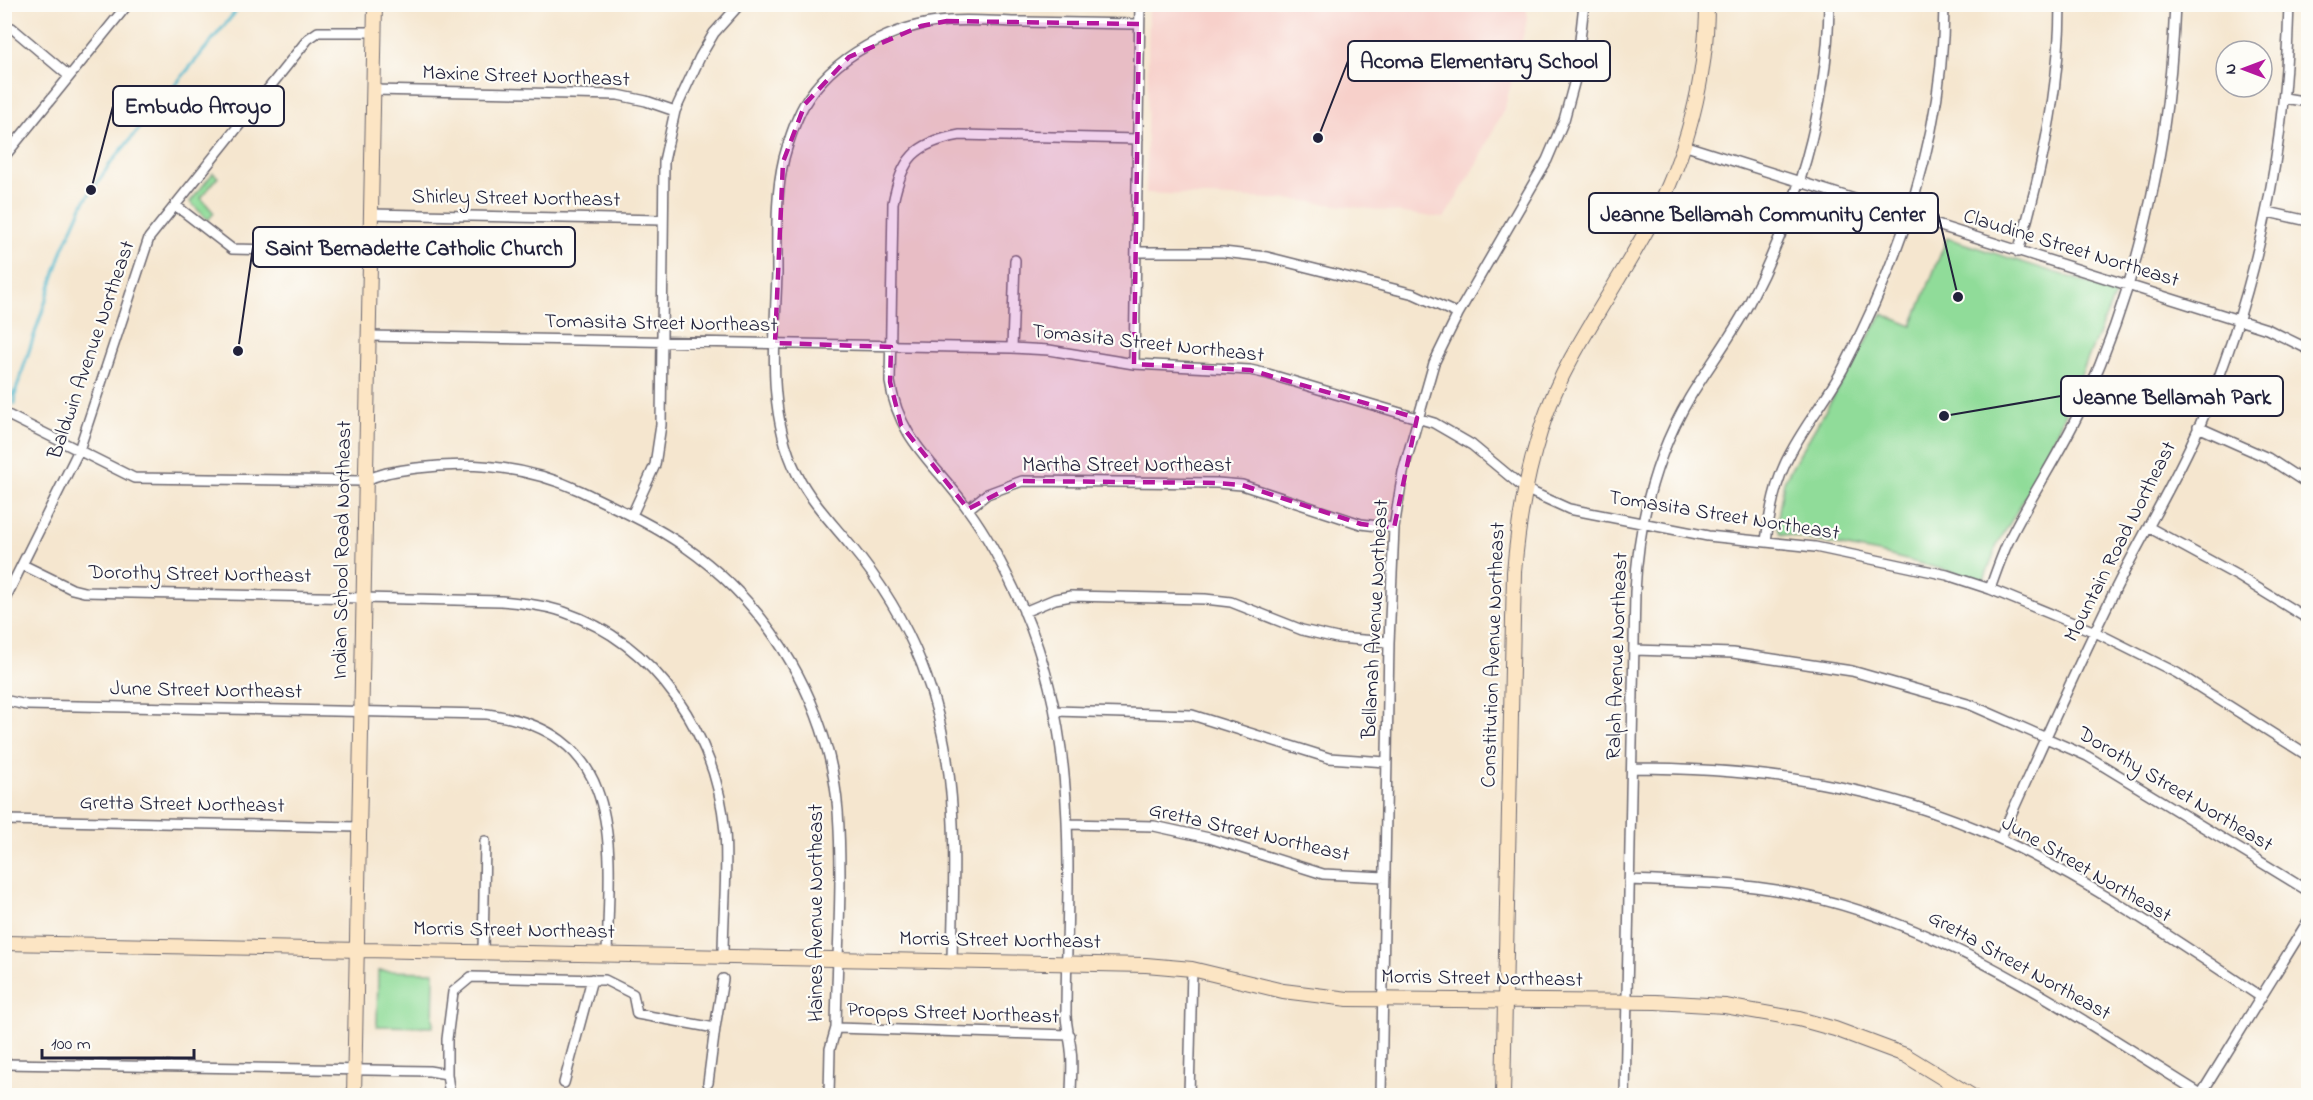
<svg xmlns="http://www.w3.org/2000/svg" width="2313" height="1100" font-family="'Indie Flower',sans-serif">
<style>
.built{fill:#f7d0ca}
.green{fill:#90dc99;stroke:#597f6a;stroke-width:1.5}
.lines{fill:none;stroke-linecap:round;stroke-linejoin:round}
.stream{stroke:#4eb7cc;stroke-width:3}
.street-casing{stroke:#6c676f;stroke-width:12}
.secondary-casing{stroke:#6c676f;stroke-width:16}
.street{stroke:#fff;stroke-width:9}
.secondary{stroke:#fce5c4;stroke-width:14}
.marked{fill:#b5179e;fill-opacity:0.2;stroke:#b5179e;stroke-width:4.5;stroke-dasharray:12 8;stroke-linejoin:round}
.labels{text-anchor:middle;dominant-baseline:central;stroke-width:4.5;stroke-linejoin:round;paint-order:stroke}
.street-label{font-size:21px;fill:#22223b;stroke:#fdfcf7}
.leader{fill:none;stroke:#22223b;stroke-width:2}
.callout-dot{fill:#22223b;stroke:#fdfcf7;stroke-width:2}
.callout{fill:#fdfcf7;stroke:#22223b;stroke-width:2}
.callout-label{font-size:22px;text-anchor:middle;font-weight:bold;fill:#22223b}
</style>
<rect width="100%" height="100%" fill="#fdfcf7"/>
<filter id="ink" filterUnits="userSpaceOnUse"><feTurbulence type="fractalNoise" baseFrequency=".0167" numOctaves="2"/><feDisplacementMap in="SourceGraphic" scale="12" xChannelSelector="R" yChannelSelector="G"/><feConvolveMatrix kernelMatrix="1 2 1 2 8 2 1 2 1" color-interpolation-filters="sRGB"/></filter>
<filter id="wash" filterUnits="userSpaceOnUse"><feTurbulence type="fractalNoise" baseFrequency=".008" numOctaves="4" result="noise"/><feDisplacementMap in="SourceGraphic" scale="24" xChannelSelector="R" yChannelSelector="G"/><feGaussianBlur stdDeviation="1.35" result="paint"/><feColorMatrix in="noise" values="0 0 0 0 0 0 0 0 0 0 0 0 0 0 0 0 0 1.4 0 .05"/><feComposite in="paint" operator="in"/></filter>
<g filter="url(#wash)">
<rect width="100%" height="100%" fill="#f5e6cf"/>
<!-- built -->
<path class="built" d="M1149,5L1527,4V20L1505,107L1474,169L1444,218L1296,200L1146,193Z"/>
<!-- green -->
<path class="green" d="M213,173L218,177L201,198L214,213L208,220L190,202Z
M1947,238L2116,292L2039,474L1997,545L1984,580L1879,553L1780,534L1777,523L1784,481L1882,314L1912,326Z
M378,971L434,972L433,1027L377,1026Z"/>
<g class="lines">
<!-- stream -->
<path class="stream" d="M7,401L15,391
M15,404L16,390L63,249L84,202L110,164L242,4
M4,429L6,428"/>
</g>
</g>
<g filter="url(#ink)">
<g class="lines">
<!-- street casing -->
<g class="street-casing">
<path id="street" d="M12,28L69,76
M373,90L618,95L646,101L675,111
M2285,98L2308,102
M1683,145L2267,329L2308,349
M4,157L128,4
M175,205L232,249L369,252
M2268,212L2308,221
M370,214L662,220
M1137,252H1223L1267,257L1414,294L1458,314
M2018,252C2042,172 2060,88 2060,4
M368,336L1012,348L1049,350L1134,364L1250,370L1268,374L1434,423L1472,445L1525,489L1569,509L1708,536L1815,547L1947,575L1990,589L2095,632L2177,673L2308,756
M1012,348L1015,260
M1134,364L1140,4
M4,413L134,478L365,481C382,472 398,471 417,468C473,461 529,467 581,491C616,508 652,524 684,546C772,607 829,705 838,811C843,883 837,957 836,1028L830,1049L829,1096
M2198,427L2268,458L2308,484
M968,509L987,494L1022,481L1217,483L1242,485L1361,524L1394,528
M632,515L655,465L661,425L664,161L675,111L700,57L714,33L740,4
M2150,528L2238,576L2308,619
M1766,541C1770,511 1775,481 1790,454C1806,423 1829,396 1845,365C1903,253 1944,132 1944,4
M23,565L72,589L84,592L501,601C522,603 543,605 564,612C657,644 717,736 725,832C728,872 723,915 723,956
M1990,589C1996,572 2002,554 2010,538C2033,492 2063,449 2084,402C2141,276 2170,142 2175,4
M4,601L79,450L149,238L308,39L318,32H374
M1024,612L1055,599L1071,596L1205,599L1231,602L1302,630L1337,638L1389,642
M1634,650L1733,653L1852,671L1971,705L2087,756L2308,891
M4,700L26,705L487,714C627,732 610,846 607,954
M1055,711L1192,715L1329,758L1386,762
M1632,768C1761,768 1882,785 2000,839C2090,881 2178,942 2261,997
M4,820L358,827
M1068,824L1154,826L1209,838L1323,874L1385,877
M2000,839C2039,753 2077,665 2120,580C2146,529 2176,480 2199,427C2257,292 2286,151 2289,4
M1629,880C1676,882 1723,882 1769,889C1931,913 2065,1010 2201,1094
M483,952L485,841
M952,960C954,856 961,765 922,665C905,622 880,581 850,545C831,522 810,500 797,474C766,412 775,339 777,273C777,236 775,195 784,158C789,140 795,121 804,105C832,57 894,24 948,21C973,19 999,22 1024,22C1063,23 1101,23 1139,24
M836,1028L1070,1035
M4,1064L429,1071L447,1074L450,1096
M447,1074V1039L453,992L471,977L605,980L633,994L637,1014L715,1028L723,979
M564,1083L592,979
M708,1083L715,1028
M1071,1096C1071,1080 1073,1065 1071,1050C1070,1037 1065,1023 1066,1010C1067,872 1080,741 1024,611C1008,575 990,539 967,508C935,463 899,440 890,382L893,203C902,159 914,143 960,135L1138,139
M1189,1096L1192,969
M1381,1096L1389,642L1394,528L1403,472L1434,363L1458,314L1547,160L1564,120L1576,76L1584,4
M1625,1096L1635,592C1638,524 1655,456 1690,397C1709,366 1731,337 1748,305C1796,213 1828,109 1829,4
M2200,1096L2308,921"/>
</g>
<!-- secondary casing -->
<g class="secondary-casing">
<path id="secondary" d="M4,943L1146,965L1192,969L1283,991L1348,999L1656,1002L1725,1006L1799,1019L1835,1029L1905,1055L1972,1096
M354,1096L375,4
M1503,1096L1514,572C1520,500 1535,424 1571,359C1596,313 1626,269 1651,222C1686,158 1707,78 1707,4"/>
</g>
<!-- street -->
<use href="#street" class="street"/>
<!-- secondary -->
<use href="#secondary" class="secondary"/>
</g>
</g>
<!-- marked area -->
<path class="marked" d="M947,21L1139,24L1134,364L1250,370L1417,418L1394,528L1361,524L1242,485L1217,483L1022,481L968,509L901,425L890,382L891,347L775,343L783,162L805,104L849,57L921,26Z"/>
<g class="labels">
<!-- street labels -->
<g class="street-label">
<text transform="translate(526 77) rotate(2)">Maxine Street Northeast</text>
<text transform="translate(516 199) rotate(1)">Shirley Street Northeast</text>
<text transform="translate(2071 249) rotate(17)">Claudine Street Northeast</text>
<text transform="translate(661 324) rotate(1)">Tomasita Street Northeast</text>
<text transform="translate(1148 344) rotate(6)">Tomasita Street Northeast</text>
<text transform="translate(92 350) rotate(-71)">Baldwin Avenue Northeast</text>
<text x="1127" y="466">Martha Street Northeast</text>
<text transform="translate(1724 516) rotate(9)">Tomasita Street Northeast</text>
<text transform="translate(2121 542) rotate(-63)">Mountain Road Northeast</text>
<text transform="translate(343 550) rotate(-89)">Indian School Road Northeast</text>
<text transform="translate(200 575) rotate(1)">Dorothy Street Northeast</text>
<text transform="translate(1376 619) rotate(-87)">Bellamah Avenue Northeast</text>
<text transform="translate(1494 655) rotate(-88)">Constitution Avenue Northeast</text>
<text transform="translate(1618 656) rotate(-88)">Ralph Avenue Northeast</text>
<text transform="translate(206 691) rotate(1)">June Street Northeast</text>
<text transform="translate(2175 790) rotate(31)">Dorothy Street Northeast</text>
<text transform="translate(182 805) rotate(1)">Gretta Street Northeast</text>
<text transform="translate(1249 833) rotate(13)">Gretta Street Northeast</text>
<text transform="translate(2086 870) rotate(30)">June Street Northeast</text>
<text transform="translate(817 913) rotate(-90)">Haines Avenue Northeast</text>
<text transform="translate(514 931) rotate(1)">Morris Street Northeast</text>
<text transform="translate(1000 941) rotate(1)">Morris Street Northeast</text>
<text transform="translate(2019 966) rotate(29)">Gretta Street Northeast</text>
<text transform="translate(1482 979) rotate(1)">Morris Street Northeast</text>
<text transform="translate(953 1014) rotate(2)">Propps Street Northeast</text>
</g>
</g>
<!-- callouts -->
<path class="leader" d="M1318 138L1348 61M91 190L113 106M1958 297L1938 213M238 351L253 247M1944 416L2061 396"/>
<g class="callout-dot">
<circle cx="1318" cy="138" r="6"/>
<circle cx="91" cy="190" r="6"/>
<circle cx="1958" cy="297" r="6"/>
<circle cx="238" cy="351" r="6"/>
<circle cx="1944" cy="416" r="6"/>
</g>
<g class="callout">
<rect x="1348" y="41" width="262" height="40" rx="6"/>
<rect x="113" y="86" width="171" height="40" rx="6"/>
<rect x="1589" y="193" width="349" height="40" rx="6"/>
<rect x="253" y="227" width="322" height="40" rx="6"/>
<rect x="2061" y="376" width="222" height="40" rx="6"/>
</g>
<g class="callout-label">
<text x="1479" y="68">Acoma Elementary School</text>
<text x="198" y="113">Embudo Arroyo</text>
<text x="1763" y="221">Jeanne Bellamah Community Center</text>
<text x="414" y="255">Saint Bernadette Catholic Church</text>
<text x="2172" y="404">Jeanne Bellamah Park</text>
</g>
<!-- margin -->
<rect width="2313" height="1100" fill="none" stroke="#fdfcf7" stroke-width="24"/>
<!-- north arrow -->
<g transform="translate(2244 69) rotate(270)"><circle r="28" fill="#fdfcf7" stroke="#a5a5ac" stroke-width="1.5"/>
<path d="M0-4.5L10 22L0 15L-10 22Z" fill="#b5179e"/>
<text y="-9" font-size="16" font-weight="bold" text-anchor="middle" fill="#22223b">N</text>
</g>
<!-- scale -->
<path d="M42 1049v9h152v-9" fill="none" stroke="#22223b" stroke-width="3"/>
<text x="51" y="1049" font-size="18" fill="#22223b" stroke="#fdfcf7" stroke-width="4.5" paint-order="stroke">100 m</text>
</svg>
